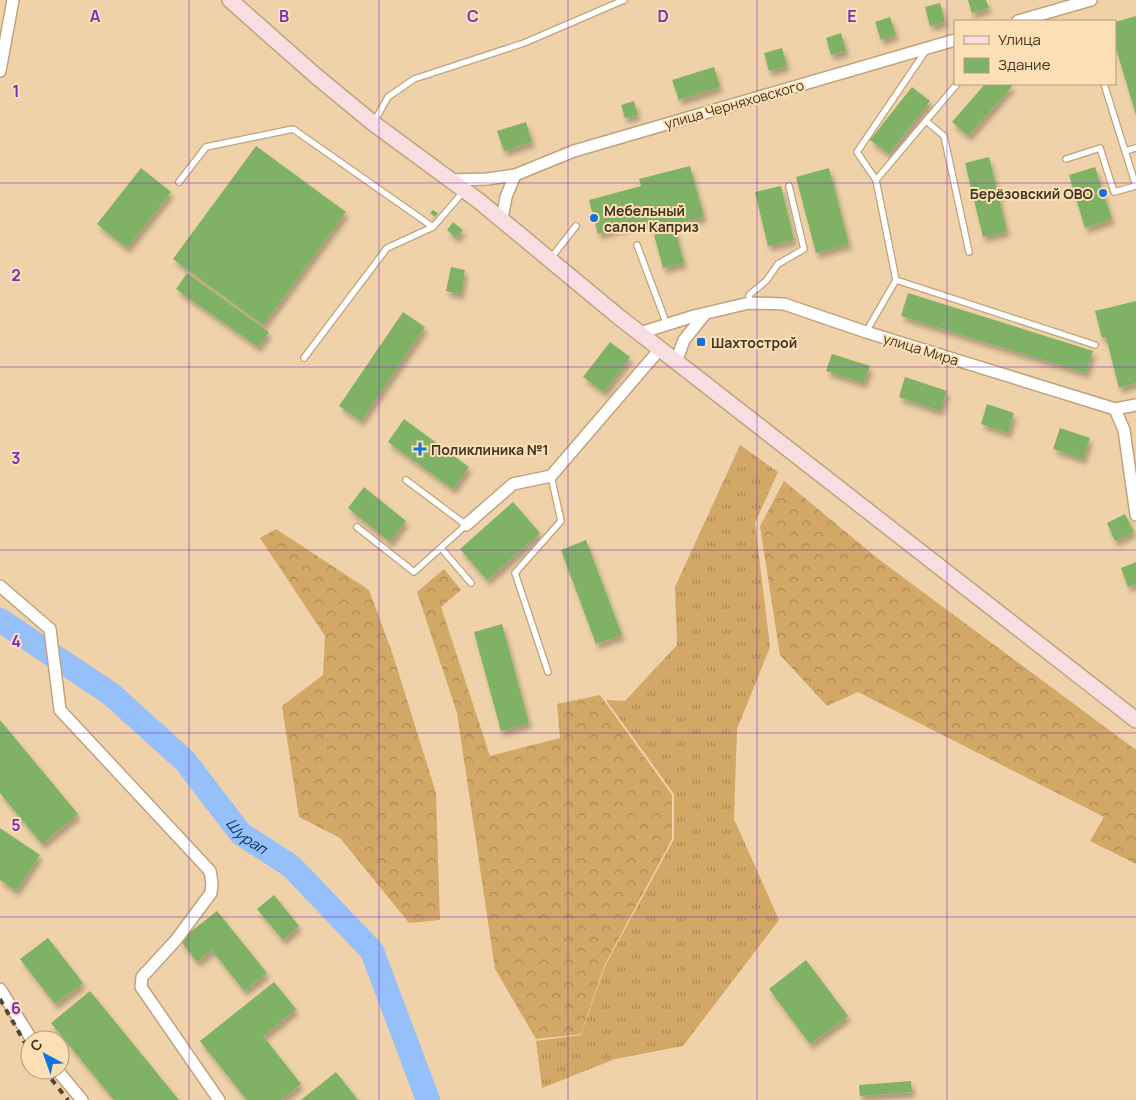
<svg xmlns="http://www.w3.org/2000/svg" width="1136" height="1100" font-family="Manrope,sans-serif">
<style>
.grass{fill:url(#grass-tufts)}
.forest{fill:url(#forest-crowns)}
.lines{fill:none;stroke-linecap:round;stroke-linejoin:round}
.river{stroke:#95c0fa;stroke-width:24}
.building{fill:#7fb265;filter:url(#shadow)}
.lane-casing{stroke:#c0a37c;stroke-width:8}
.street-casing{stroke:#c0a37c;stroke-width:14}
.secondary-casing{stroke:#c0a37c;stroke-width:18}
.lane{stroke:#fff;stroke-width:5.5}
.street{stroke:#fff;stroke-width:11}
.secondary{stroke:#f8dee0;stroke-width:15}
.rail{stroke:#534532;stroke-width:4;stroke-dasharray:6 6;stroke-linecap:butt}
.grid{fill:none;stroke:#7b2cbf;stroke-width:1;stroke-opacity:0.55}
.poi-dot{fill:#1473dc;stroke:#fddfb5;stroke-width:2}
.labels{text-anchor:middle;dominant-baseline:central;stroke-width:4;stroke-linejoin:round;paint-order:stroke}
.street-label{font-size:14px;fill:#413525;stroke:#fddfb5}
.poi-label{font-size:14px;font-weight:bold;fill:#413525;stroke:#fddfb5;text-anchor:start}
.water-label{font-size:15px;font-style:italic;fill:#0a2f5b;stroke:#fddfb5}
.grid-label{font-size:16px;text-anchor:middle;font-weight:bold;fill:#7b2cbf;stroke:#fddfb5;stroke-width:4;stroke-linejoin:round;paint-order:stroke}
</style>
<defs>
<pattern id="grass-tufts" width="24" height="20" patternUnits="userSpaceOnUse" patternTransform="scale(1.25)"><rect width="24" height="20" fill="#d3a766"/><path d="M3 7l-1-3M5 7V3M7 7l1-3M15 17l-1-3M17 17v-4M19 17l1-3" fill="none" stroke="#ad8954"/></pattern>
<pattern id="forest-crowns" width="20" height="18" patternUnits="userSpaceOnUse" patternTransform="scale(1.25)"><rect width="20" height="18" fill="#d3a766"/><path d="M2 6a3 3 0 1 1 6 0M12 15a3 3 0 1 1 6 0" fill="none" stroke="#ad8954"/></pattern>
<filter id="shadow"><feDropShadow dx="3" dy="5.5" stdDeviation="2.5" flood-color="#0004"/></filter>
</defs>
<rect width="100%" height="100%" fill="#efd2a9"/>
<!-- grass -->
<path class="grass" d="M740,445L778,472L755,523L770,647L737,729L734,819L779,920L683,1046L615,1059L542,1088L536,1041L581,1035L605,966L674,839V794L606,700L625,701L677,645L675,587Z"/>
<!-- forest -->
<path class="forest" d="M784,481L881,561L1136,750V864L1090,841L1104,817L858,692L827,706L780,655L760,526Z
M276,529L369,590L392,652L436,793L440,920L409,923L340,838L299,817L282,706L323,675L325,636L260,538Z
M444,569L461,590L441,607L490,756L560,738L557,704L600,695L672,795V839L604,966L581,1034L536,1039L495,969L457,713L417,592Z"/>
<g class="lines">
<!-- river -->
<path class="river" id="s1" d="M0,620L111,694L185,761L241,834L291,866L372,951L428,1100"/>
</g>
<!-- building -->
<path class="building" d="M968,0H986L989,8L972,13Z
M940,3L945,22L930,26L925,7Z
M1136,16V115L1115,45V22Z
M890,17L896,35L881,40L875,22Z
M841,33L846,51L831,55L826,38Z
M782,48L787,66L769,71L764,53Z
M714,67L720,87L679,100L672,80Z
M985,84H1011L1013,85L968,136L952,122Z
M912,87L930,101L889,154L870,140Z
M634,101L638,115L625,118L621,105Z
M526,122L532,142L504,151L497,131Z
M256,146L346,212L263,325L173,259Z
M989,157L1007,231L983,237L965,163Z
M690,166L704,217L653,230L650,220L598,234L589,200L641,186L639,179Z
M1095,167L1112,219L1085,228L1069,175Z
M141,168L171,192L127,248L97,224Z
M829,168L849,244L816,253L796,177Z
M781,186L794,240L768,246L755,192Z
M433,210L438,213L435,217L430,213Z
M453,222L463,230L456,238L447,230Z
M675,229L684,263L663,268L654,235Z
M451,267L465,270L461,294L446,291Z
M187,273L269,332L258,347L176,289Z
M908,293L1093,351L1086,373L901,316Z
M1136,301V383L1119,388L1106,337L1102,338L1095,311Z
M403,312L425,327L361,421L339,406Z
M610,342L630,357L604,392L583,377Z
M832,354L870,366L864,383L826,371Z
M905,377L947,391L940,411L899,397Z
M987,404L1014,413L1008,433L981,424Z
M404,419L469,467L453,489L388,442Z
M1060,428L1090,438L1083,459L1053,449Z
M364,487L406,521L390,542L348,508Z
M513,502L540,533L487,580L460,549Z
M1125,514L1134,532L1115,541L1107,523Z
M586,540L622,635L596,644L561,550Z
M1136,562V584L1128,587L1121,568Z
M502,624L529,723L501,731L474,632Z
M0,720L78,814L42,844L0,793Z
M0,828L40,855L16,891L0,880Z
M274,895L299,926L283,940L257,909Z
M217,911L267,973L244,991L212,950L197,962L180,940Z
M48,938L83,983L55,1004L20,959Z
M806,960L848,1016L810,1044L769,989Z
M274,982L296,1009L263,1036L301,1084L281,1100H247L200,1041Z
M90,991L179,1100H114L51,1023Z
M336,1072L358,1100H301Z
M911,1081L912,1092L860,1096L859,1085Z"/>
<g class="lines">
<!-- lane casing -->
<g class="lane-casing">
<path id="lane" d="M1104,84L1136,186
M926,121L944,136L969,252
M374,122L388,97L414,79L524,43L624,0
M1125,151L1136,148
M1066,159L1100,148L1114,192L1136,186
M876,180L857,152L927,49
M179,182L206,147L293,129L433,227
M637,245L667,325
M551,258L576,226
M896,280L876,180L957,84
M749,303V295L766,281L778,264L804,249L789,186
M866,332L896,280L1095,345
M304,358L387,248L433,227L464,191
M357,527L414,572L466,525L406,480
M441,548L471,583
M548,672L515,573L561,521L551,476"/>
</g>
<!-- street casing -->
<g class="street-casing">
<path id="street" d="M1018,21L1091,0
M0,71L13,0
M451,180L487,179L515,175
M502,219L506,197L515,175L574,151L955,40
M640,333L694,316L749,303L784,304L866,332L1115,409L1136,405
M676,362L684,340L705,314
M1115,409L1124,430L1136,515
M466,525L513,484L551,476L660,349
M0,586L50,629L60,710L210,871L212,883L211,893L176,940L142,977L141,987L219,1100
M0,989L32,1040
M57,1070L82,1100"/>
</g>
<!-- secondary casing -->
<g class="secondary-casing">
<path id="secondary" d="M230,0L316,76L373,123L479,201L619,317L1136,720"/>
</g>
<!-- lane -->
<use href="#lane" class="lane"/>
<!-- street -->
<use href="#street" class="street"/>
<!-- secondary -->
<use href="#secondary" class="secondary"/>
<!-- rail -->
<path class="rail" d="M0,999L30,1052
M44,1070L68,1100"/>
</g>
<!-- grid -->
<path class="grid" d="M189,0V1100M379,0V1100M568,0V1100M757,0V1100M947,0V1100M0,183H1136M0,367H1136M0,550H1136M0,733H1136M0,917H1136"/>
<!-- markers -->
<g class="poi-dot">
<circle cx="1103" cy="193" r="5"/>
<circle cx="594" cy="218" r="5"/>
<rect x="696" y="337" width="10" height="10" rx="2.5"/>
<path d="M417.5 441.5h5v5h5v5h-5v5h-5v-5h-5v-5h5z"/>
</g>
<g class="labels">
<!-- street labels -->
<g class="street-label">
<text transform="translate(734 104) rotate(-16)">улица Черняховского</text>
<text transform="translate(921 349) rotate(17)">улица Мира</text>
</g>
<!-- poi labels -->
<g class="poi-label">
<text x="1093" y="193" text-anchor="end">Берёзовский ОВО</text>
<text x="604" y="210">Мебельный<tspan x="604" dy="16">салон Каприз</tspan></text>
<text x="711" y="342">Шахтострой</text>
<text x="431" y="449">Поликлиника №1</text>
</g>
<!-- water labels -->
<g class="water-label">
<text stroke="none"><textPath href="#s1" startOffset="331">Шурап</textPath></text>
</g>
</g>
<g class="grid-label">
<text x="95" y="22">A</text>
<text x="284" y="22">B</text>
<text x="473" y="22">C</text>
<text x="663" y="22">D</text>
<text x="852" y="22">E</text>
<text x="16" y="97">1</text>
<text x="16" y="281">2</text>
<text x="16" y="464">3</text>
<text x="16" y="647">4</text>
<text x="16" y="831">5</text>
<text x="16" y="1014">6</text>
</g>
<!-- legend -->
<rect x="954" y="20" width="162" height="65" fill="#fddfb5" stroke="#b29b7b"/>
<rect x="964" y="36" width="25" height="8" fill="#f8dee0" stroke="#b29b7b"/>
<text x="998" y="45" font-size="15" fill="#413525">Улица</text>
<rect x="964" y="58" width="25" height="15" fill="#7fb265" stroke="#b29b7b"/>
<text x="998" y="70" font-size="15" fill="#413525">Здание</text>
<!-- north arrow -->
<g transform="translate(45 1055) rotate(319)"><circle r="24" fill="#fddfb5" stroke="#b29b7b"/>
<path d="M0-4L9 19L0 12L-9 19Z" fill="#1473dc"/>
<text y="-8" font-size="14" font-weight="bold" text-anchor="middle" fill="#413525">С</text>
</g>
</svg>
